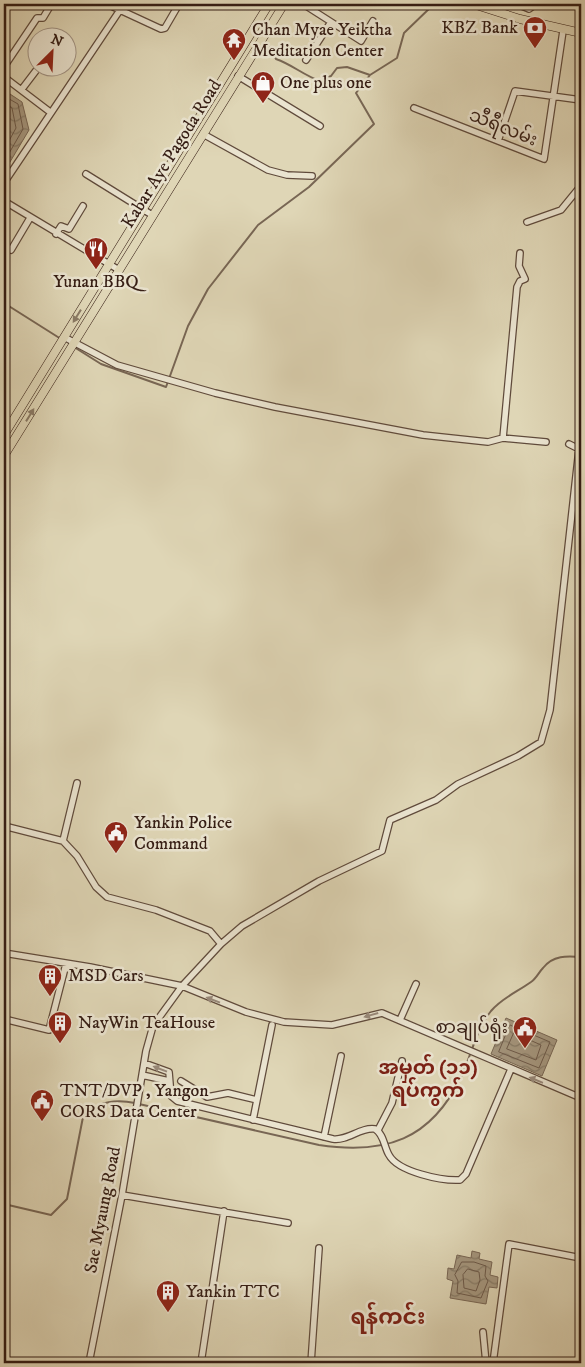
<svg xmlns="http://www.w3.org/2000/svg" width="585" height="1367" font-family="'IM FELL DW Pica','Noto Sans Myanmar',serif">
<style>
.water{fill:url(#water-waves);stroke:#786654}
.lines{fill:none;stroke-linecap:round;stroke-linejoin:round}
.shore{stroke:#6d5a4a;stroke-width:1}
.stream{stroke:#786654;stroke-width:2}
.minor-casing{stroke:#604b3c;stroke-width:8}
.major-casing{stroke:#351d14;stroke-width:9}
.minor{stroke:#eae4d0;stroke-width:5.5}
.major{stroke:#dfd6b6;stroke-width:8}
.oneway{fill:#8a7a65}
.oneway2{fill:#998a7b}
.labels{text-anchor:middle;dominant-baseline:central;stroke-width:5;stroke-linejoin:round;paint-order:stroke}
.poi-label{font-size:18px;fill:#351d14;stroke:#eae4d0;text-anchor:start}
.street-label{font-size:18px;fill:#351d14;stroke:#eae4d0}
.quarter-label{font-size:20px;font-weight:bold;fill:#7a1f14;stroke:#eae4d0}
.district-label{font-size:22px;font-weight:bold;fill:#7a1f14;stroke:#eae4d0}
</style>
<defs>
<pattern id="water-waves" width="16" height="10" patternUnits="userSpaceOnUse" patternTransform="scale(1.25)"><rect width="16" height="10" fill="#a5977f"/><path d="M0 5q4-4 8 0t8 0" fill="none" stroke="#877b67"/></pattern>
</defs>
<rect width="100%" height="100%" fill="#dfd6b6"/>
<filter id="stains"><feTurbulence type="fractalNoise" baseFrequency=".004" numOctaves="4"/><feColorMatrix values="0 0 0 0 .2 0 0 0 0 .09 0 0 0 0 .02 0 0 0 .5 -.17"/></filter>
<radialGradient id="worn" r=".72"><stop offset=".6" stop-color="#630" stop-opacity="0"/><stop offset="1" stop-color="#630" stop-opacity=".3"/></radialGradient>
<!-- water -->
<path class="water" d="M4,90L22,102L29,130L4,172Z
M506,1018L557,1040L542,1076L491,1054Z
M472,1251L480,1253L479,1259L492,1262L490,1275L498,1277L497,1288L489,1287L486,1304L450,1298L453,1281L447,1279L448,1268L454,1269L457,1255L471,1258Z"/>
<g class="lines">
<!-- shore -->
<path class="shore" d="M4,96L18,104L23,129L4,162
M4,103L12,108L16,128L4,150
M510,1025L550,1042L539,1068L499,1052Z
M514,1033L541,1045L536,1060L507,1049Z
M462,1262H474L486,1266L485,1276L488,1281L481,1298L457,1293L458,1281L455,1275Z
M468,1269L479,1272L480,1280L476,1291L464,1288L463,1275Z"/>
<!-- stream -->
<path class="stream" d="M263,43L270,48L276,59C293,65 303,75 320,81L331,76L337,68L347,67L370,75L397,58L404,33L434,4
M4,303L61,339
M74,347L101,364L166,387L188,326L208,289L258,225L309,187L374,124L356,93L370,75
M139,1104L319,1145C385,1155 431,1140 461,1077C471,1056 476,1030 491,1011C502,998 517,992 531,982C536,979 539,972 543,968C553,955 567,956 581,957
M4,1204L51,1215L67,1199L83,1117C96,1102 115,1099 135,1103"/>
<!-- minor casing -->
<g class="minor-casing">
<path id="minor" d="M107,4L161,29L165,28L179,4
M303,4L361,41L373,21
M517,4L529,9L536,4
M306,60L331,22
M4,67L37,18H43L49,8
M238,76L320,126
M4,77L50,112
M22,89L38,68
M414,108L544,159L563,31
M203,134L268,170L287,175L312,176
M498,141L515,91L581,100
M86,174L152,215
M581,182L579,203L581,217
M4,183L120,10
M4,201L119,270
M527,222L561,210L579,188
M56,234L61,226L69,229L83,206
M4,246L11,250L30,218
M64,337L117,365L215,393L275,407L423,435L488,442L503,438L546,442
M503,438L517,287L520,281L525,279L519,266L520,253
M77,783L63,841L77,856L96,887L107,897L156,910L210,931L221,944
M4,826L63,841
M4,953L90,967L182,986L246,1012L284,1022L332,1025L382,1013L581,1098
M4,986H5
M4,1019L49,1030L66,964
M400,1020L416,984
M144,1063L169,1072L171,1096L177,1101L333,1139C348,1141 360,1127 375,1129C384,1134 384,1147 389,1155C398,1172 442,1181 460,1180L466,1174L511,1069
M142,1075L169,1081
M181,1081L207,1097L228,1093L257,1100
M253,1120L272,1025
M378,1130L392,1103L402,1061
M324,1137L341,1056
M122,1195L288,1223
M483,1332L486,1363
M89,1363L122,1195L146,1051L153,1026L182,986L221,944L242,926L319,881L382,851L390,820L436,800L458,784L518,756L541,742L550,710L579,449L569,444
M201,1363L224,1211
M311,1363L319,1248
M493,1363L509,1244L581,1258
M579,1363L581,1342"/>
</g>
<!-- major casing -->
<g class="major-casing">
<path id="major" d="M473,4L520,19L581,33
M4,435L269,4
M4,456L284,4"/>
</g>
<!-- minor -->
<use href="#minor" class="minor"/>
<!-- major -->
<use href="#major" class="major"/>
</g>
<!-- one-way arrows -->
<defs><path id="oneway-solid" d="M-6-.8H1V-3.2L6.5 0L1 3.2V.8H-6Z" transform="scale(1.25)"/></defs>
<g class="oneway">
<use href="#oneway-solid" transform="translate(77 316) rotate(122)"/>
<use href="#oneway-solid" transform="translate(30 415) rotate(-58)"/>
</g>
<g class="oneway2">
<use href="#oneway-solid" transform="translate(213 1000) rotate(-159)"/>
<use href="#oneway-solid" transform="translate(371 1015) rotate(164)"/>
<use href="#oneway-solid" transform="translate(160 1069) rotate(-159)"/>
<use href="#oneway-solid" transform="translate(536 1080) rotate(-158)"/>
</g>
<!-- icons -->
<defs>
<g id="bank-pin" transform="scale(1.25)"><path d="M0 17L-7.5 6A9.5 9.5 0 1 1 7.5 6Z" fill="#8f2418" stroke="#eae4d0"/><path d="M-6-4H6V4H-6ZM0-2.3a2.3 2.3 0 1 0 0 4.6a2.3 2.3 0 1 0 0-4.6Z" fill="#fff"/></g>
<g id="temple-pin" transform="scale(1.25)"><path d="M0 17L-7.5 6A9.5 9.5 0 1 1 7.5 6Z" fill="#8f2418" stroke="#eae4d0"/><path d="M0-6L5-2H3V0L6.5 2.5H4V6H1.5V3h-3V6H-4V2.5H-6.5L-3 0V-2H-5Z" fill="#fff"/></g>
<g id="shop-pin" transform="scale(1.25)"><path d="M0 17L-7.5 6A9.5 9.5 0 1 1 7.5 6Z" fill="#8f2418" stroke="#eae4d0"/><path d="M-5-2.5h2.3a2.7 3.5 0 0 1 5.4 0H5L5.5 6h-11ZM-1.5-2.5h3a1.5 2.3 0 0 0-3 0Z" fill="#fff"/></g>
<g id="restaurant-pin" transform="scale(1.25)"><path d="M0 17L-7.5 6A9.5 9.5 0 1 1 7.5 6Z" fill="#8f2418" stroke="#eae4d0"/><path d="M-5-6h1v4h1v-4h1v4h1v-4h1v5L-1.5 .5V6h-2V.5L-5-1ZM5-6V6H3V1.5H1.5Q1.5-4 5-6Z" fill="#fff"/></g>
<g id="civic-pin" transform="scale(1.25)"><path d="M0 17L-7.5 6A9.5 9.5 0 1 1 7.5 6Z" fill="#8f2418" stroke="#eae4d0"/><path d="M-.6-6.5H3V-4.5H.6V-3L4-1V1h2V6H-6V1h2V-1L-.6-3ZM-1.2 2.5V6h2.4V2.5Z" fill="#fff"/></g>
<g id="building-pin" transform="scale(1.25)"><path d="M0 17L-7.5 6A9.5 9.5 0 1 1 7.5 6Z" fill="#8f2418" stroke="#eae4d0"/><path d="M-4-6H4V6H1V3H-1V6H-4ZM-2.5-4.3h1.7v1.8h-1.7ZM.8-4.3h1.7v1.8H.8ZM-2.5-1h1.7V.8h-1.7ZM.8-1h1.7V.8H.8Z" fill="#fff"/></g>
</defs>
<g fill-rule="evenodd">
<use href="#bank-pin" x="535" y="28"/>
<use href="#temple-pin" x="234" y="40"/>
<use href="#shop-pin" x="263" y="83"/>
<use href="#restaurant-pin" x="96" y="249"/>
<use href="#civic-pin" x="116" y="833"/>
<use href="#building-pin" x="50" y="976"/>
<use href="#building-pin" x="60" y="1023"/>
<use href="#civic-pin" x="525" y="1028"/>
<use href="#civic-pin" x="42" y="1101"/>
<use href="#building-pin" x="168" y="1292"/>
</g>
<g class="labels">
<!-- poi labels -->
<g class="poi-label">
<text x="518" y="28" text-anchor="end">KBZ Bank</text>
<text x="252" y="30">Chan Myae Yeiktha<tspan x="252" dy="21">Meditation Center</tspan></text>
<text x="280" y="83">One plus one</text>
<text x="96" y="282" text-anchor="middle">Yunan BBQ</text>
<text x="134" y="823">Yankin Police<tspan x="134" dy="21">Command</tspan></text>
<text x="68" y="976">MSD Cars</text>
<text x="78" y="1023">NayWin TeaHouse</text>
<text x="508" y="1028" text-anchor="end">စာချုပ်ရုံး</text>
<text x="60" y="1091">TNT/DVP , Yangon<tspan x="60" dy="21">CORS Data Center</tspan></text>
<text x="186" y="1292">Yankin TTC</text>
</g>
<!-- street labels -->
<g class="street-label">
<text transform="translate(503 128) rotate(22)">သီရီလမ်း</text>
<text transform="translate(172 154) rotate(-58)">Kabar Aye Pagoda Road</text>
<text transform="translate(103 1210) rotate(-79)">Sae Myaung Road</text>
</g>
<!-- quarter labels -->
<g class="quarter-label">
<text x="428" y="1068">အမှတ် (၁၁)<tspan x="428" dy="23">ရပ်ကွက်</tspan></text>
</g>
<!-- district labels -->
<g class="district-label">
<text x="388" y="1317">ရန်ကင်း</text>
</g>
</g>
<!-- margin -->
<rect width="585" height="1367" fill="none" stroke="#dfd6b6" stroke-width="20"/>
<rect x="5" y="5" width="575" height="1357" fill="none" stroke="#351d14" stroke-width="2.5"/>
<rect x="10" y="10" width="565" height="1347" fill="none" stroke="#351d14"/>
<!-- north arrow -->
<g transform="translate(52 52) rotate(24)"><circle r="24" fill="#eae4d0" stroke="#a29485"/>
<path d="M0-4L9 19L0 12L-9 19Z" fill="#8f2418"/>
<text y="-8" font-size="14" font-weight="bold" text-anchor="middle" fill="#351d14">N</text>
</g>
<rect width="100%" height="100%" filter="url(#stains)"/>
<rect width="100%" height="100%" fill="url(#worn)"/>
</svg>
